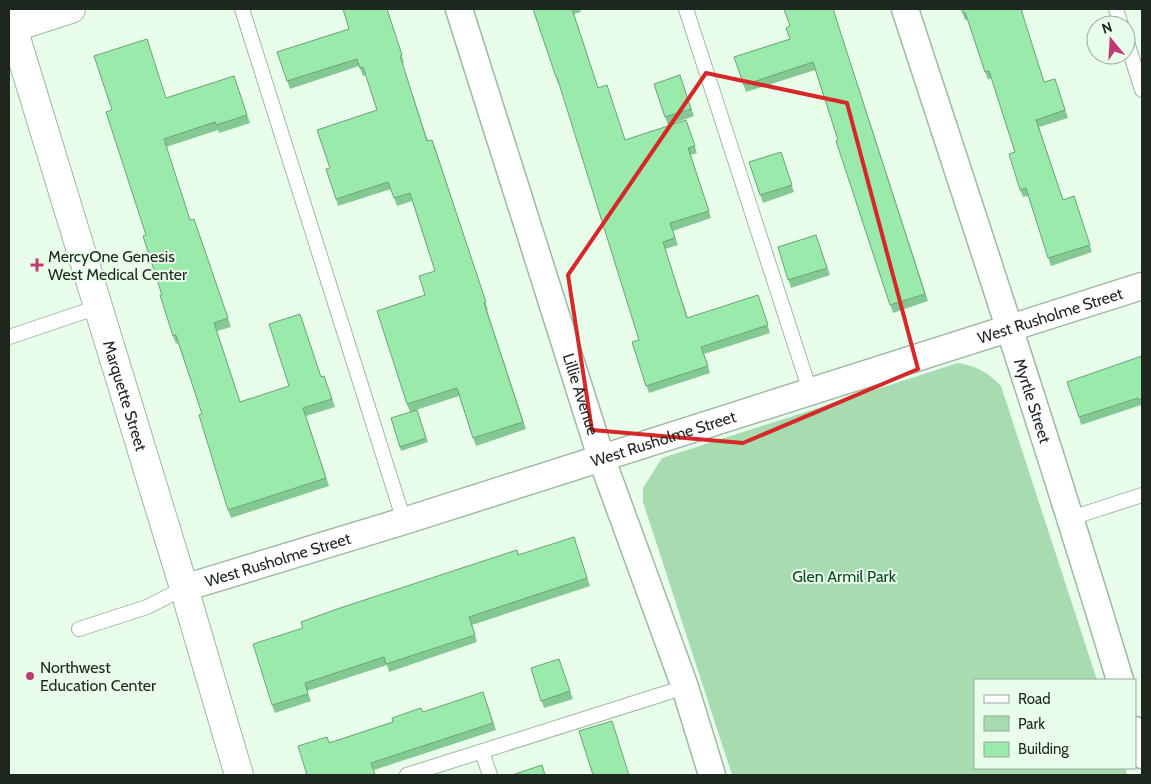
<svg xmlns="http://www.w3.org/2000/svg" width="1151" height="784" font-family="Cabin,sans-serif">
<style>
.green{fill:#a6dcb0}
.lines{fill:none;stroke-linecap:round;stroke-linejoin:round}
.lane-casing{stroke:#9eb8a3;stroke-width:16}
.street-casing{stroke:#9eb8a3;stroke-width:29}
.secondary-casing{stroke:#9eb8a3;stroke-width:30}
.lane{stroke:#fff;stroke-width:14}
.street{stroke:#fff;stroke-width:26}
.secondary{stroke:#fff;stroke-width:28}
.wall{fill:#84c993}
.building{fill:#9aeaab;stroke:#6ca478}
.marked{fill:none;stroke:#d62828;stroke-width:4;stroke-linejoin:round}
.poi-dot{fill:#c23870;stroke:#e8feeb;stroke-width:2}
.labels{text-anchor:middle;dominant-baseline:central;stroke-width:4;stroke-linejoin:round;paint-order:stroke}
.poi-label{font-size:16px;fill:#1d271e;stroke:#e8feeb;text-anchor:start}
.street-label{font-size:16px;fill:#1d271e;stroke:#e8feeb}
.park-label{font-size:16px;fill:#0d4821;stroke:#e8feeb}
</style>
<rect width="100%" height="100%" fill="#e8feeb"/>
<!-- green -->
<path class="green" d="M958,363C978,367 986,371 1001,386L1097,680H975V768H1125L1127,775H732L643,502V488L662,458Z"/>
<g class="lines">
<!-- lane casing -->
<g class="lane-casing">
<path id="lane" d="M242,9L404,521
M686,9L810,391
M1116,9L1121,25
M1126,39L1142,90
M9,337L98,307
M1071,518L1142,495
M79,629L147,607L184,588
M482,752L490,775
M407,775L685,687"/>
</g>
<!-- street casing -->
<g class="street-casing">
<g id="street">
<path id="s1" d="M459,9L601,457L685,687L712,775"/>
<path id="s2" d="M905,9C978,232 1052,455 1120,680"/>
<path id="s3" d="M184,588L404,521L1142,286"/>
<path d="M1135,730L1142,755"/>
</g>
</g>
<!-- secondary casing -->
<g class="secondary-casing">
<g id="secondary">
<path id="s4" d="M9,15L184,588L239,775"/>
<path d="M9,29L71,9"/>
</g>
</g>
<!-- lane -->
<use href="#lane" class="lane"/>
<!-- street -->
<use href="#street" class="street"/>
<!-- secondary -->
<use href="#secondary" class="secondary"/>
</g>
<!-- wall -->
<path class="wall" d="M387,9L404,63H402L428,141L435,147L488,310H487L526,429L476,446L459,396L410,412L407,404L425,295L435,271L412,201L397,206L391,189L338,206L336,199L330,168L377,110L366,75L363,76L359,66L290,89L277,52L349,29Z
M533,9H580L581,12L574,14L598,88L626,140L686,120L697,153L691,155L711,218L673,231L678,245L665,249L688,318L758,295L770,333L704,354L710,373L649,393L632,342L639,340L560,84H558L556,77Z
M833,9L928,301L893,313L836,141L838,140L815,70L746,92L734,57L790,39V26Z
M961,9L1045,82L1055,79L1068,118L1039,127L1063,200L1074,196L1092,252L1051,266L1028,196L1023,197L1020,190L1015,152L991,78L988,80L968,19L965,20Z
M680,75L694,116L668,125L654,84Z
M234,76L250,123L219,133L218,130L166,147L190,220L194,219L231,327L217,331L240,402L324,376L335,407L306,416L329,486L231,518L228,510L202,414L178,343L176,344L173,336L146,235L166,98Z
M781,152L794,192L763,203L749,162Z
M816,235L830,275L791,288L778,247Z
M1142,356V408L1141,405L1081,425L1079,417Z
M417,410L428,442L401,451L391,418Z
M574,537L590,586L472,625L477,642L389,672L387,665L307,691L311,701L275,713L272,705L303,628Z
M559,659L573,699L544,708L531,668Z
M483,692L496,730L374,770L329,743Z"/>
<!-- building -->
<path class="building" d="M343,9H387L402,55L400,56L427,141L432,140L486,302L484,303L523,422L473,438L457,388L407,404L377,311L425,295L419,276L435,271L410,193L394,198L388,182L336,199L326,169L330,168L317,130L377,110L363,67L360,68L357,59L287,81L277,52L349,29Z
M533,9H572L598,88L607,85L625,140L686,120L695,146L688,148L709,211L670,223L675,238L663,242L687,318L758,295L768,325L701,347L708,366L646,386L632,342L639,340L557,77H556Z
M784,9H833L925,294L890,305L836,141L838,140L813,62L744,85L734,57L790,39L786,28L790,26Z
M961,9H1021L1044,82L1055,79L1065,110L1036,120L1063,200L1074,196L1090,245L1048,258L1026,188L1020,190L1009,154L1015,152L989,71L985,72L965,12L963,13Z
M147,39L166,98L234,76L247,115L216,125L215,122L164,139L190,220L194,219L228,318L214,323L240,402L289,386L269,324L300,314L321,377L324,376L332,399L303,408L326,478L228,510L199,415L202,414L176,335L173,336L160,295H162L143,236L146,235L106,112L112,110L94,56Z
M680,75L691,109L665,117L654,84Z
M781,152L792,185L760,195L749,162Z
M816,235L827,268L788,280L778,247Z
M1142,356V399L1139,400L1138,398L1079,417L1067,382Z
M417,410L426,438L400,447L391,418Z
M574,537L587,578L469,617L475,635L386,664L384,657L305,683L308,694L272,705L253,644L303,628L301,622L340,608L517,550L518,555Z
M559,659L570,691L541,701L531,668Z
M483,692L493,723L371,763L375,775H307L298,746L327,737L329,743L393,722L392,718L421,708L423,712Z
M612,721L629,775H593L579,731Z
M542,765L545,775H515V774Z"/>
<!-- marked area -->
<path class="marked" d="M706,73L847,103L918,369L743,443L592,430L568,275Z"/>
<!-- markers -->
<g class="poi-dot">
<path d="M34.5 257.5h5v5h5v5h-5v5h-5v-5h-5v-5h5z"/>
<circle cx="30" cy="676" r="5"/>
</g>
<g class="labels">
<!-- poi labels -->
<g class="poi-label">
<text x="48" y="256">MercyOne Genesis<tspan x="48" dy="18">West Medical Center</tspan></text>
<text x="40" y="667">Northwest<tspan x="40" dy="18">Education Center</tspan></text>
</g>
<!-- street labels -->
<g class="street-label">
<text stroke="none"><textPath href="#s3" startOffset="908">West Rusholme Street</textPath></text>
<text stroke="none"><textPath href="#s1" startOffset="404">Lillie Avenue</textPath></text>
<text stroke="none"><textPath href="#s4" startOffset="398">Marquette Street</textPath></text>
<text stroke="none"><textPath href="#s2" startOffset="412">Myrtle Street</textPath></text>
<text stroke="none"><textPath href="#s3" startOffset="502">West Rusholme Street</textPath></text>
<text stroke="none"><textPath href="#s3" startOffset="98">West Rusholme Street</textPath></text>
</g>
<!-- park labels -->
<g class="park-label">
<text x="844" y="576">Glen Armil Park</text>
</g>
</g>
<!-- border -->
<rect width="1151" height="784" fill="none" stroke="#1d271e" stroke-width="20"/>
<!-- legend -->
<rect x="974" y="679" width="162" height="90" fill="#e8feeb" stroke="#97a899"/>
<rect x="984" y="695" width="25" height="8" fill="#ffffff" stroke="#97a899"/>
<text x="1018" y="704" font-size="15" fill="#1d271e">Road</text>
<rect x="984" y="716" width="25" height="15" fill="#a6dcb0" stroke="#97a899"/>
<text x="1018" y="729" font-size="15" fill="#1d271e">Park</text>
<rect x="984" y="742" width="25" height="15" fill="#9aeaab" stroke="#97a899"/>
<text x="1018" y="754" font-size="15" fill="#1d271e">Building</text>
<!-- north arrow -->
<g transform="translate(1111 40) rotate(342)"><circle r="24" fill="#e8feeb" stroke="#97a899"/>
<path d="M0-4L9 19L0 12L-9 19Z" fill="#c23870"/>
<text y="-8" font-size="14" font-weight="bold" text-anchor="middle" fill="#1d271e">N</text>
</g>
</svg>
